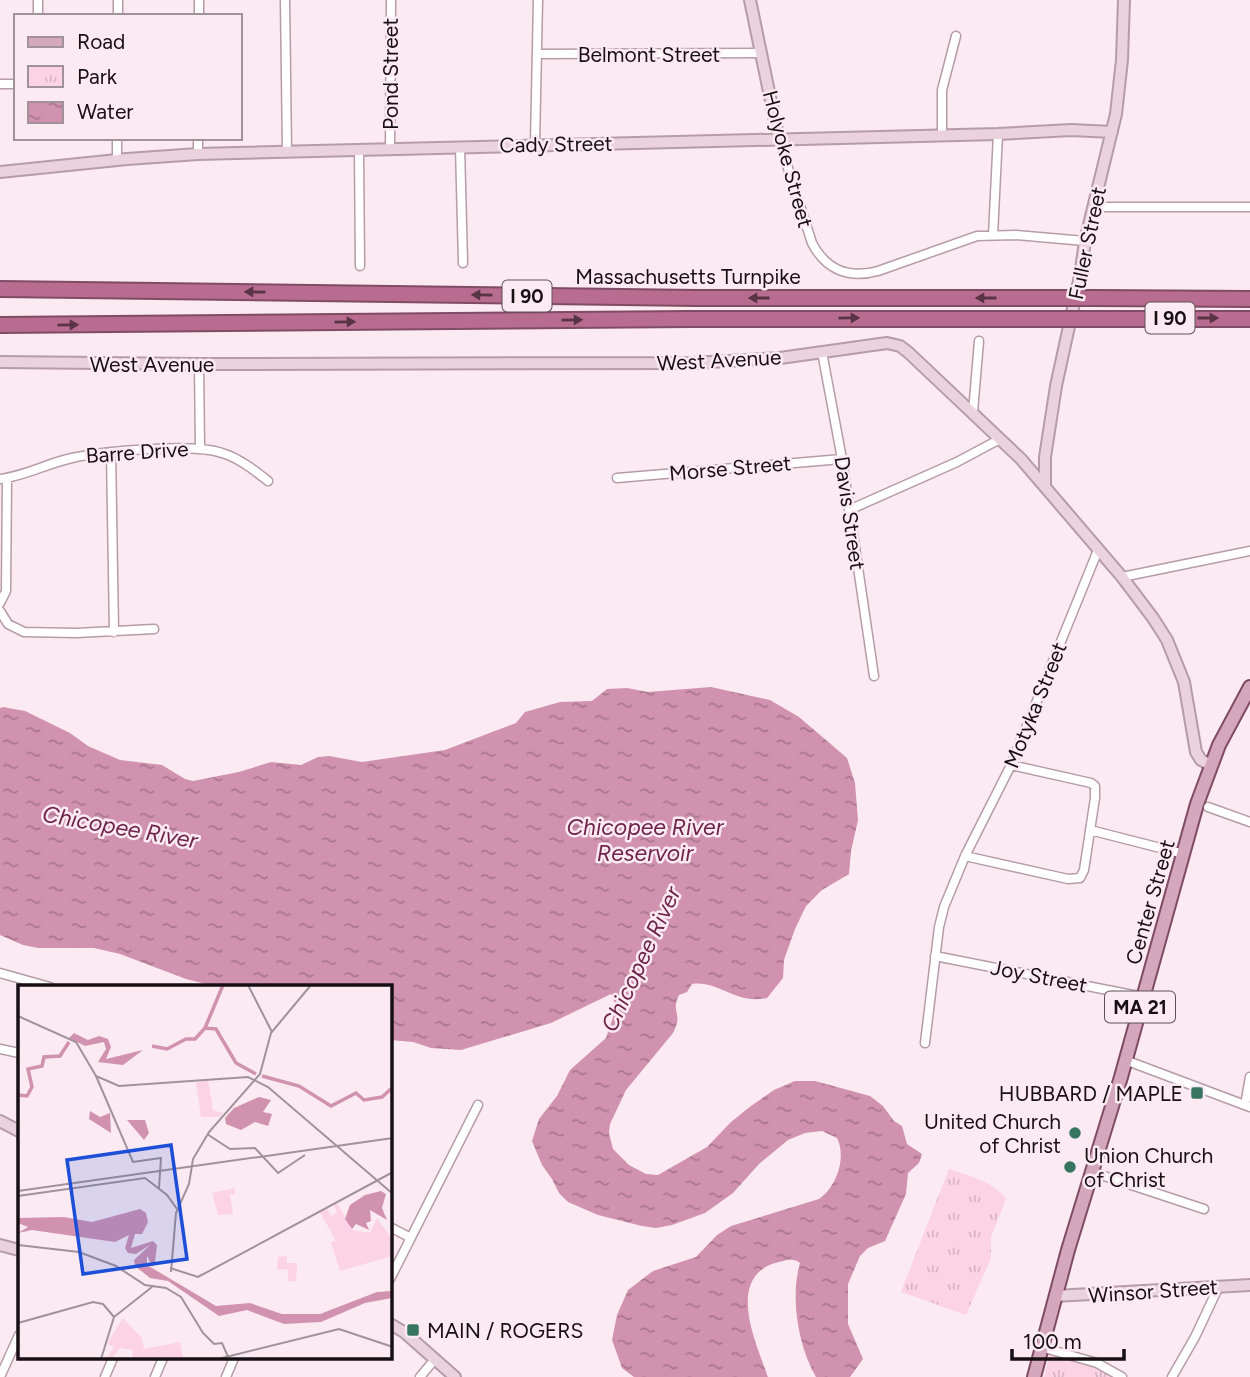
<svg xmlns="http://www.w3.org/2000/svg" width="1250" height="1377" font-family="Figtree,sans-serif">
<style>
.park{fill:url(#park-tufts)}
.water{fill:url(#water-ripples)}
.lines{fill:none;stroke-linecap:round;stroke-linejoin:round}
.street-casing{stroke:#b69ca7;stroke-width:11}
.secondary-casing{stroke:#b69ca7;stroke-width:14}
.primary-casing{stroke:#804b64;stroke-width:16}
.highway-casing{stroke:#804b64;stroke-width:18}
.street{stroke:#fff;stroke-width:8}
.secondary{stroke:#ead3de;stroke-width:10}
.primary{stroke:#d4a7bc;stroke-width:12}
.highway{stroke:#b86c90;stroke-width:14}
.highway-bridge-casing{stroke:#804b64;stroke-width:18;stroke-linecap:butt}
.highway-bridge{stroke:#b86c90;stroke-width:14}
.oneway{fill:#583445}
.poi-dot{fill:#377561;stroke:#fbeaf1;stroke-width:2.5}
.labels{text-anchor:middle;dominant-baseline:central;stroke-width:5;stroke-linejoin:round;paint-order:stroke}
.shield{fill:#fbeaf1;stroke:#5c5156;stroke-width:2}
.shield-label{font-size:19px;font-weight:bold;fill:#180f13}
.street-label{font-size:21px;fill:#180f13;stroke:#fbeaf1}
.poi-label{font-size:21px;fill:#180f13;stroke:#fbeaf1;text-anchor:end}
.water-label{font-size:23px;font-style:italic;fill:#6f244c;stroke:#fbeaf1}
.inset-river{fill:none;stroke:#d192af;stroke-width:3.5}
.inset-road{fill:none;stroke:#a09298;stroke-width:2}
.view{fill:#1d4ed8;fill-opacity:0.15;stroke:#1d4ed8;stroke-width:3.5}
.inset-edge{fill:none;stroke:#180f13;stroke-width:3.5}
</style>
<defs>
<pattern id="park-tufts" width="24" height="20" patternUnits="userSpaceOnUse" patternTransform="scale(1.75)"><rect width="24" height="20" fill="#fcd3e4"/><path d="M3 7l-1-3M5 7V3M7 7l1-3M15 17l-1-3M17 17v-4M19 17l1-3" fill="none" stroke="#d7b4c3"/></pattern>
<pattern id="water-ripples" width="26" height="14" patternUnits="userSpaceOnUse" patternTransform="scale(1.75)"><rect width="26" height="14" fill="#d192af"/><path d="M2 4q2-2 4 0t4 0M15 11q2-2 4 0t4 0" fill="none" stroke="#a9768d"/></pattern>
</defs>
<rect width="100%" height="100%" fill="#fbeaf1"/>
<!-- park -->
<path class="park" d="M949,1169C969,1176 993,1181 1006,1199L991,1237V1258L966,1315L901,1292Z
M1051,1349L1106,1368L1121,1377H1044Z"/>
<!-- water -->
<path class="water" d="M711,687L770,700L799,717L847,758L855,783L858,820L851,851L849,874L822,890L806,906L795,929L784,960L783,978L767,998C735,1005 719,980 692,984L687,992L679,995C670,1013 684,1013 673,1033L626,1090L610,1124L609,1133L613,1149L629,1165L646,1174L658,1175L707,1147L731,1122L751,1106L774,1090L795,1081H815L870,1096L883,1106L894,1121L902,1126L907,1144L922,1154L919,1163L908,1173L906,1194L885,1241L868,1248L860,1256L848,1284V1324L863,1359L850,1377H816C798,1346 790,1297 800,1263C793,1257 784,1261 775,1263C725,1279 757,1345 768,1377H634L622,1368L612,1340L617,1315L628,1290L653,1271L696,1257L717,1235L731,1226L819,1199C836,1187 847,1158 837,1138L822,1131L805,1133L788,1140L759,1164L733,1193L705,1213L672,1225L656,1228L642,1226L598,1215L568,1202L559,1193L552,1179L542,1165L532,1141L539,1119L557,1096L570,1070L606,1038L614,1014L615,1003L611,994L551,1023L461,1050L431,1048L413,1042L390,1040V987H218L186,979L120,954L94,948H38L23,945L0,935V708L3,707L25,711L70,733L88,746L120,760L162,765L185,779L193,781L239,772L271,762L301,765L318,757L329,756L362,762L445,750L516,723L525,712L560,702L592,701L607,689L627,688L648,692Z"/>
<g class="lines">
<!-- street casing -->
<g class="street-casing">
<path id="street" d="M118,0V16
M199,0V16
M285,0L287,152
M38,16V0
M538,54L761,53
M0,84H16
M942,134V90L956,36
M779,140L812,243C826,270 849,279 878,271L977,236L1016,235L1085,241
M535,144L538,0
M460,147L463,263
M390,149L391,0
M359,150L360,266
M198,154V138
M117,160V138
M1095,207H1250
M993,235L998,134
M822,352L842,459L874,676
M199,364L200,448
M973,412L979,341
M111,452L114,632
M617,478L842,459
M0,479C25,476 48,463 72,458C103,451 194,443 222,453C239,458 254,470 268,481
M849,510L957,462L1000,439
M1122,577L1250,551
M0,603L6,591L7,478
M0,611L8,624L24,632L76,633L154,629
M1208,807L1250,822
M1090,830L1184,854
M965,856L1068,879L1080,878L1084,870L1095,798V786L1091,783L1011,765
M935,956L1143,997
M0,973L50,987
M925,1043L939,927L944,907L965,856L1011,765L1098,550
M0,1049L19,1053
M1125,1060L1250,1107
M1245,1105L1250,1077
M1092,1172L1204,1209
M390,1227L411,1238
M390,1279L478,1105
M1041,1347L1097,1363L1122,1377
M0,1377L19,1335
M105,1377L113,1358
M155,1377L163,1358
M226,1377L234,1358
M420,1377L435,1359
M1172,1377L1195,1337L1219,1286"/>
</g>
<!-- secondary casing -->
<g class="secondary-casing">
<path id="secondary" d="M750,0L779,140
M0,172L127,159L198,154L998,134L1071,130L1112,132
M0,362L199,364L693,363L780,358L887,343L900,346L909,353L1021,459L1122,577L1153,618L1167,640L1184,682L1196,752L1201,760L1211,765
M1045,486V457L1056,386L1080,276L1085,241L1116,114L1122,60L1124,0
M0,1121L19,1131
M0,1245L19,1250
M1055,1296L1250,1285
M390,1324L404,1332L455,1377"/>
</g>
<!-- primary casing -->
<g class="primary-casing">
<path id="primary" d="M1034,1377L1068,1250L1121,1077L1197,804L1219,745L1250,687"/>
</g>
<!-- highway casing -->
<g class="highway-casing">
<path id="highway" d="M0,289L697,298H1054
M1095,298L1250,299
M1091,319H1250
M0,325L691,319H1050"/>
</g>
<!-- street -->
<use href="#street" class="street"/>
<!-- secondary -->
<use href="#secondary" class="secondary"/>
<!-- primary -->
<use href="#primary" class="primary"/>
<!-- highway -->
<use href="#highway" class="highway"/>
<!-- highway-bridge casing -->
<g class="highway-bridge-casing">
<path id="highway-bridge" d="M1054,298H1095
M1050,319H1091"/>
</g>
<!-- highway-bridge -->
<use href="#highway-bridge" class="highway-bridge"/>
</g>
<!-- one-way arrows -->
<defs><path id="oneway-solid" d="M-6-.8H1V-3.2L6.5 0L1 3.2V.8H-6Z" transform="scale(1.75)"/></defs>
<g class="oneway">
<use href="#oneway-solid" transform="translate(255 292) rotate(-179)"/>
<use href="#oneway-solid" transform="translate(482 295) rotate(-179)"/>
<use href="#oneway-solid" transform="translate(759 298) rotate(180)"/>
<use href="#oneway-solid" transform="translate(986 298) rotate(-180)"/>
<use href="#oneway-solid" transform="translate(849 318) rotate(-1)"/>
<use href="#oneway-solid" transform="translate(1208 318)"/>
<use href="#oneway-solid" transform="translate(572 320) rotate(-1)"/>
<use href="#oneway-solid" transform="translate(345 322) rotate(-1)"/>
<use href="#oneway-solid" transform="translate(68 325) rotate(-1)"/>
</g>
<!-- markers -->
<g class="poi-dot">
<rect x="1190" y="1086" width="14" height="14" rx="3.5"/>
<circle cx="1075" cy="1133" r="7"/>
<circle cx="1070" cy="1167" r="7"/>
<rect x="406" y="1323" width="14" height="14" rx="3.5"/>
</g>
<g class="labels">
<!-- shield labels -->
<g class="shield">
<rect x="502.5" y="280.5" width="49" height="31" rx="5"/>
<rect x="1145.5" y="302.5" width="49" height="31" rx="5"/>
<rect x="1105" y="991.5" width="70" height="31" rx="5"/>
</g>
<g class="shield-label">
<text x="527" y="296">I 90</text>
<text x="1170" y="318">I 90</text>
<text x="1140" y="1007">MA 21</text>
</g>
<!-- street labels -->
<g class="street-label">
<text x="649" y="54">Belmont Street</text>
<text transform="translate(390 74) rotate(-90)">Pond Street</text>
<text transform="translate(556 144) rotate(-1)">Cady Street</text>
<text transform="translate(788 159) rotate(75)">Holyoke Street</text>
<text transform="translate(1087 243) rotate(-78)">Fuller Street</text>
<text x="688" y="276">Massachusetts Turnpike</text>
<text transform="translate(719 360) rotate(-3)">West Avenue</text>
<text x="152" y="364">West Avenue</text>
<text transform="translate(137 452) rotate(-4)">Barre Drive</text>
<text transform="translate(730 468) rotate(-5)">Morse Street</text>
<text transform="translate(850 513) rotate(82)">Davis Street</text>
<text transform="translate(1035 705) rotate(-68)">Motyka Street</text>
<text transform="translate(1150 902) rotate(-74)">Center Street</text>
<text transform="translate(1039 976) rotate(11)">Joy Street</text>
<text transform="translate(1153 1291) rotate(-4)">Winsor Street</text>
</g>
<!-- poi labels -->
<g class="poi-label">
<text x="1183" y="1093">HUBBARD / MAPLE</text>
<text x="1061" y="1121">United Church<tspan x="1061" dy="24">of Christ</tspan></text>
<text x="1084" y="1155" text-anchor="start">Union Church<tspan x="1084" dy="24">of Christ</tspan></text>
<text x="427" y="1330" text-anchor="start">MAIN / ROGERS</text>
</g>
<!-- water labels -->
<g class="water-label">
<text transform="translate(120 827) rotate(10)">Chicopee River</text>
<text x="645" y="827">Chicopee River<tspan x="645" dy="26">Reservoir</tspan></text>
<text transform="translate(641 959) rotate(-65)">Chicopee River</text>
</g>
</g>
<!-- overview -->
<g transform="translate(18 985)">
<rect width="374" height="374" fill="#fbeaf1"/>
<path d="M319,218L334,245L352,248L359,233L374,254V271L322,286L313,257L318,256L302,227L309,224L313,231L319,228L316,220Z" fill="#fcd3e4"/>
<path d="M190,95L195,125L205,128L202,132H183L178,98Z" fill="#fcd3e4"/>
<path d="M217,203V209H212L215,229L200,230L194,208ZM105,333L124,353L126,364L162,357L165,374H114L115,365L102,363L94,374H88L96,362L89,359Z" fill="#fcd3e4"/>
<path d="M269,271V278H279L278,297L270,296V284L259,285L260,272Z" fill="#fcd3e4"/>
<path d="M56,48L70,55L81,51L90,54L93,62L88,74L125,65L105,80L80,77L88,64L86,57L67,61L51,53ZM241,112L253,115L245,127L254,129L250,141L237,137L223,145L208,139L207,133L216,123ZM72,126L82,132L92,128L93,148L71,134ZM109,135H127L131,148L126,155ZM363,206L368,209L364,223L369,235L352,225L353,236L348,238L351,245L338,239L334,244L327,234L332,220L347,210ZM122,224L128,228L130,237L124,249H117L113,263L135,256L139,260L137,277L134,282L129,270V280L198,321L232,318L264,329H302L359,307L374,306V313L347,318L303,337L266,339L229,325L201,331L150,296L132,293L117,281L116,275L132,260L118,269L110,268L107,263L111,250L97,257L14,245L0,248L10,242L0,238V233L46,232L74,237Z" fill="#d192af"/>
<path class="inset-river" d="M187,43L205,0M134,61L149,64L168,54H177L187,43L198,44L218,78L238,89M244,91L281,101L313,121L338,108L346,115L364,112L375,102M0,110L9,111L14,102L10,84L24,81L26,72L42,71L51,57"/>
<path class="inset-road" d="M230,0L254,47M0,31L58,57L78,91L115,177L143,173L141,203M78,91L101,101L230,92L250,102L375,209M189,149L212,164L237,163L260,188L287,170M0,206L375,153M0,211L127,193L149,210L159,224M0,260L61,267L98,281L127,300L148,303L163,312L185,348L196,359L204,358L211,374M152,283L180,292L375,187M153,287L158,228L171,199L175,174L191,147L242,89L253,48L293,0M0,338L75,317L85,319L96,332M83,374L96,332L134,302M200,374L321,344L375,362"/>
<path class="view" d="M153,160L169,274L65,289L49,175Z"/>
<rect width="374" height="374" class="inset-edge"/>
</g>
<!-- legend -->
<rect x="14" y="14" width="228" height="126" fill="#fbeaf1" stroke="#a09298" stroke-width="2"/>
<rect x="28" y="37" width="35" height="10" fill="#d4a7bc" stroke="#a09298" stroke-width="2"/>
<text x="77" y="49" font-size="21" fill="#180f13">Road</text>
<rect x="28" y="66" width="35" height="21" fill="url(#park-tufts)" stroke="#a09298" stroke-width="2"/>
<text x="77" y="84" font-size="21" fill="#180f13">Park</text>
<rect x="28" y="102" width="35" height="21" fill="url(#water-ripples)" stroke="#a09298" stroke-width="2"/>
<text x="77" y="119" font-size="21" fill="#180f13">Water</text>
<!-- scale -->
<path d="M1012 1349v10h112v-10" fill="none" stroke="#180f13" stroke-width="3.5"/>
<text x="1023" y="1349" font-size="21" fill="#180f13" stroke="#fbeaf1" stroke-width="5" paint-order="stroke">100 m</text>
</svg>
